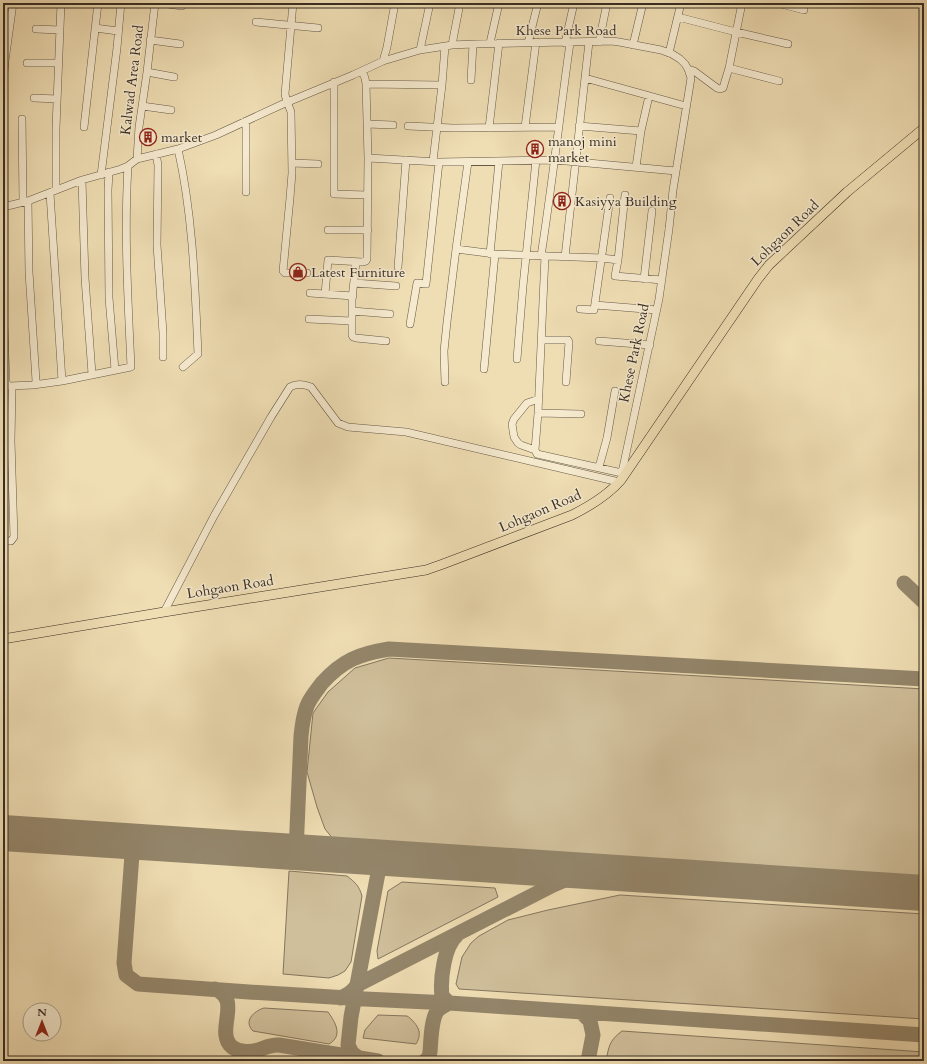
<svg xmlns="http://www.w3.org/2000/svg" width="927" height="1064" font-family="Cardo,serif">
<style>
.green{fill:#d0bf9b;stroke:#84765f}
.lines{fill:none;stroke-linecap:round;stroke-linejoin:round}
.taxiway{stroke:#94866b;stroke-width:15}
.runway{stroke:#94866b;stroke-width:36}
.minor-casing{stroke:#665a47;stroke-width:8}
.major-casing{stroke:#382e23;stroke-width:10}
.minor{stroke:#f5e9ce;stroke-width:7}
.major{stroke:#efddb3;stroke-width:9}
.labels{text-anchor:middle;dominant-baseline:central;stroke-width:3;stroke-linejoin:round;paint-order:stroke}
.street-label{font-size:14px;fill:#382e23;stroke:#f5e9ce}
.poi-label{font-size:14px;fill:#382e23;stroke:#f5e9ce;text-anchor:start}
</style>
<rect width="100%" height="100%" fill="#efddb3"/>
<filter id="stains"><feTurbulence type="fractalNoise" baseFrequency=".005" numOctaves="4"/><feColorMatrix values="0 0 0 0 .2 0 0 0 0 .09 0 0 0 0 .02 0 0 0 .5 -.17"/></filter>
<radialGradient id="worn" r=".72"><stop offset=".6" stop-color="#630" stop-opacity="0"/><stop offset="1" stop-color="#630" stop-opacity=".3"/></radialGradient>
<!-- green -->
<path class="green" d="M389,658L924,689V877L334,840L325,829L317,807L307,772L313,713L328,692L355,668Z
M289,871L347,876C356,883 359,886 362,896L351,962L345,971L338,975L329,978L283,974Z
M402,882L495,888L498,897L378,959L377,951L388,891Z
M620,895L924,914V1019L459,989L456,984L462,957L471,943L479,936L508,920L548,910Z
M264,1008L328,1012C336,1023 343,1036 329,1044L253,1031C243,1021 254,1011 264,1008Z
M378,1015L407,1016C411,1018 418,1026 419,1031C420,1036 418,1041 416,1044L363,1038L365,1030Z
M622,1031L924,1052V1061H606C609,1046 609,1041 622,1031Z"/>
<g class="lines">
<!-- taxiway -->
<path class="taxiway" d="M904,583L924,602
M133,841L124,963L126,975L138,984L249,992L365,999L449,1003L924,1035
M296,852L301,736C302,726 303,716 307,706C310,698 317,690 322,683C343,660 359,654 389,649L924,679
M540,868C547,872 551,877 553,885
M215,989C243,1000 214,1031 232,1047C235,1049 239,1051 243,1051C259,1054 265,1044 279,1045L378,1061
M340,998C348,995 353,992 357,985L553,885L586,871
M581,1012L590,1021L593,1035L588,1061
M359,1058L352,1053L348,1045L351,1017L381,857
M425,1061L429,1057L430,1052C431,1041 431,1018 438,1010C441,1007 445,1005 449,1003L442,996C440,980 444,946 457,935"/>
<!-- runway -->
<path class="runway" d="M3,833L924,893"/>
<!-- minor casing -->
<g class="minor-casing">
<path id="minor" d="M161,3L182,6
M293,3L285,94C286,100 289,106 291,112L292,173L290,198L283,271L285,273H307
M777,3L804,10
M678,17L736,32L788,44
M256,22L318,28
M95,28L118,31
M36,29L60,30
M150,40L180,44
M599,42L607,3
M490,43L499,3
M528,43L538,3
M565,43L574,3
M452,45L460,3
M633,45L643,3
M420,50L430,3
M669,53L681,3
M383,61L387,47L395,3
M27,63H58
M729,68L779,81
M688,69L694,71L717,88L720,89L723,88L729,68L742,3
M147,72L174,77
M585,78L686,106
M471,80L473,44
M334,82V193
M366,84L442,85
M3,85L5,61L13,3
M34,98L57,99
M142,106L171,110
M22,119L23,202
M367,124L393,125
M408,126L453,128L558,127
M579,126L641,131
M84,127L98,3
M525,127L536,42
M489,128L499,43
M178,149C193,216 195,285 198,354L183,367
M156,154L158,165L157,245L163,333V357
M368,158L439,162L555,160L676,171
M137,159L139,127L147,72L155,3
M433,161L442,85L445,46
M292,163L318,164
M636,167L641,131L649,96
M109,172L108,190L109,298L115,370
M101,175L117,48L121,3
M82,180L85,278L92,374
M56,190V128L61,3
M246,192V121
M50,193L62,381
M334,194L367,195
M625,195L618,260L615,276L662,280
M28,201L29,272L36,381L35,384
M3,207L28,201L82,180L121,169L128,166L137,159L178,149L216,135L283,104L353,75L383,61L420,50L452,45L473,44L612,41L619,42L661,50L672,54L680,59L685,64L688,69L691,78L673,190L669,229L659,299L621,477
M328,230H368
M456,249L495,254L602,258L618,260
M490,254L499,161
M541,256C552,185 560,114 570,43
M565,257L589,42
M356,262L352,299V335L353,337L356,338L386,341
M398,267L406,160
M644,279L652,211
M354,283L396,286
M310,293L353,296
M325,294L328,260L362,262L366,261L367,259L368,158L366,84L365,78L362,71
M3,298L6,382L7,384L9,386L33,385L62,381L131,367C128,300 124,233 128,166
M595,305L657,310
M580,309L594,310L610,198
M352,311L390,314
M309,319L351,321
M410,324L417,283L426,284L439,162
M541,340H568L569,342L566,382
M599,341L650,345
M517,359L523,286L536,160
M484,369L495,254
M445,382L444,351L447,322L456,249L468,162
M539,399L527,403L514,419L512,424L514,437L518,443L521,445L535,450L537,454L622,473
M538,413L581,414
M535,450L538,413L545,256
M599,467L607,438L615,391
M3,541H11L14,537L11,441L12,387
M164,612L214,516L271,417L290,387C297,383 304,384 311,387L338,423L348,427L406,432L619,482"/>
</g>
<!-- major casing -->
<g class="major-casing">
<path id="major" d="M3,639L164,612L426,570L443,564L572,515C590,506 608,495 621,480L758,279L769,265L847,192L924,128"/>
</g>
<!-- minor -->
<use href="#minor" class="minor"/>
<!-- major -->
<use href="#major" class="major"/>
</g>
<!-- icons -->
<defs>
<g id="building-ring" transform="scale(0.9)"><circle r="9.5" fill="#f5e9ce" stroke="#8f2418" stroke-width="1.5"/><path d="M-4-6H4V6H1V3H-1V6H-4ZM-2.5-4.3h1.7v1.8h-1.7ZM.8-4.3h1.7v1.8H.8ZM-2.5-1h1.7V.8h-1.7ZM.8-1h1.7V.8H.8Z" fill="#8f2418"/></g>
<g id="shop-ring" transform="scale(0.9)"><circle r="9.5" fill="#f5e9ce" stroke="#8f2418" stroke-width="1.5"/><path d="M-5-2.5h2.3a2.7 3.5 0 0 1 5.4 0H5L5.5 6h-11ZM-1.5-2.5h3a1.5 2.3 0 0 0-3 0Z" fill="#8f2418"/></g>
</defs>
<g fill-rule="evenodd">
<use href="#building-ring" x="148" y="137"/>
<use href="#building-ring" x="535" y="149"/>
<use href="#building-ring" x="562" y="201"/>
<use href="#shop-ring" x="298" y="272"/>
</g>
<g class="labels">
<!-- street labels -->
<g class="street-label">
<text x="566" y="30">Khese Park Road</text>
<text transform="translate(132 80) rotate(-83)">Kalwad Area Road</text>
<text transform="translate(785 233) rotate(-44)">Lohgaon Road</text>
<text transform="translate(634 353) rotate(-78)">Khese Park Road</text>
<text transform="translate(540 511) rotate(-23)">Lohgaon Road</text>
<text transform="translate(230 587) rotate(-9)">Lohgaon Road</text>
</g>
<!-- poi labels -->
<g class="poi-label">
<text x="161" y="137">market</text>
<text x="548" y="141">manoj mini<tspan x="548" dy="16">market</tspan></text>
<text x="575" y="201">Kasiyya Building</text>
<text x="311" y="272">Latest Furniture</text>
</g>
</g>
<!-- margin -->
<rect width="927" height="1064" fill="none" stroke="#efddb3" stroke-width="16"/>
<rect x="4" y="4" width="919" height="1056" fill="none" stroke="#382e23" stroke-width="2"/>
<rect x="8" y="8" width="911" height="1048" fill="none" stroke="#382e23"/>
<!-- north arrow -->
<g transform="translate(42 1022)"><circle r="19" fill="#f5e9ce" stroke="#a99e8a"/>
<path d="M0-3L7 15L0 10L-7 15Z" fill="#8f2418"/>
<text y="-6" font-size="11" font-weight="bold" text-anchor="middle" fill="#382e23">N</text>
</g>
<rect width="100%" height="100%" filter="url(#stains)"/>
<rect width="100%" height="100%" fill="url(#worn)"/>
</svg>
